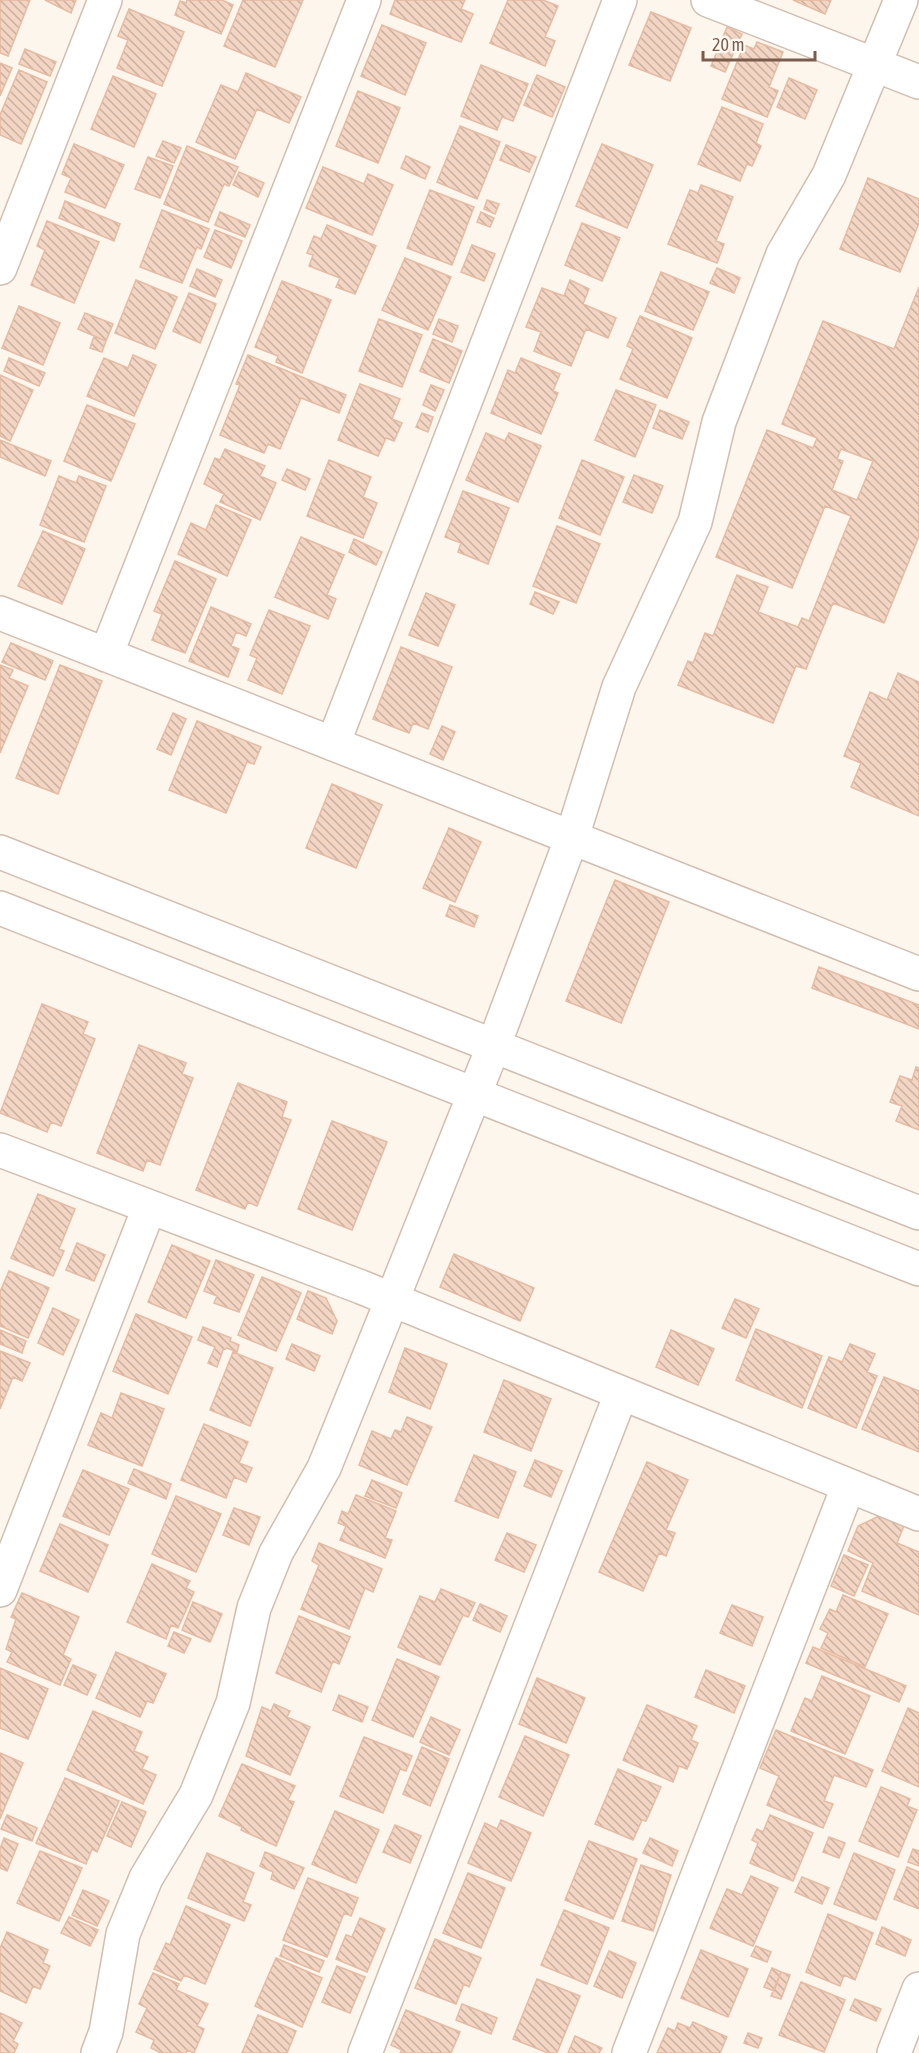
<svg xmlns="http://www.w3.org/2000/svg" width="919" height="2053" font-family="'Asap Condensed',sans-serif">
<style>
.building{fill:url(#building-back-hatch);stroke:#e6bba3;stroke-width:1.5;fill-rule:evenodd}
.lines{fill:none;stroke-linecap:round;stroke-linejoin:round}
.minor-casing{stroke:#d1beb0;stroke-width:36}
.tertiary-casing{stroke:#d1beb0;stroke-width:36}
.minor{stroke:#fff;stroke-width:33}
.tertiary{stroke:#fff;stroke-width:33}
</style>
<defs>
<pattern id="building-back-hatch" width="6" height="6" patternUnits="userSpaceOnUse" patternTransform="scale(1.5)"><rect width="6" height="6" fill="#f3d5c3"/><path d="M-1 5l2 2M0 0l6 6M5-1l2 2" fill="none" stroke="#cab0a1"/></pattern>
</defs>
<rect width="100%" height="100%" fill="#fdf6ec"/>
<!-- building -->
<path class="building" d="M0,0H30L8,56L0,53Z
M45,0H76L71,13Z
M187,0H222L233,5L221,34L175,15L180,1L186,3Z
M243,0H303L275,67L224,46Z
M395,0H465L461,9L473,14L461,42L390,14Z
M508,0H543L558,6L545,37L555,41L545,66L490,43Z
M793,0H831L825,14Z
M129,9L184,32L162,86L117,68L128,40L118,36Z
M651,12L691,28L670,81L629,65Z
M382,25L426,43L405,95L361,76Z
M727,27L742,34L725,72L711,66Z
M757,42L783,52L769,87L778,91L767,117L722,99L744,45L754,49Z
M25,49L56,62L50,76L19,64Z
M0,63L12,68L0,96Z
M481,65L528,84L513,121L502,117L497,130L461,116Z
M19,70L47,82L21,144L0,135V115Z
M246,73L301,97L289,123L257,109L235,159L196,142L221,85L238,92Z
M537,75L565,87L552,117L524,105Z
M113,76L156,94L134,147L91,129Z
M789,78L817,90L805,119L777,107Z
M358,91L400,108L378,163L336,146Z
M722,107L763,124L756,143L761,146L752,166L747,164L740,181L698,164Z
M460,126L500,142L477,199L437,182Z
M163,141L181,148L174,163L156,156Z
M74,144L124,165L105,208L65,192L71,178L62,174Z
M602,144L653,165L627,228L576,206Z
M506,145L536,157L529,172L500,160Z
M187,146L238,167L229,186L224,184L208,222L164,204Z
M406,156L430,167L425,179L401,168Z
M148,157L173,166L160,198L135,189Z
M323,167L364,184L368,174L393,185L372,235L306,208Z
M239,172L264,183L258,197L233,185Z
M868,178L919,199V223L900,272L840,249Z
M701,185L733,197L716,241L724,244L717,263L668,244L690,190L698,193Z
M430,190L474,207L452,265L407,248Z
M487,200L499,204L495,214L484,209Z
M65,201L120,224L114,241L59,218Z
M162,210L209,229L201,249L197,247L182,283L140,267Z
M220,212L250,225L245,237L215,225Z
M481,212L494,218L490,227L477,222Z
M47,221L99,242L74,303L31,285L45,250L37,246Z
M582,223L620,238L602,281L565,265Z
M327,225L376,246L355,294L336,287L340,278L309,266L313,255L307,253L314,236L321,239Z
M215,230L242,241L231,268L204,257Z
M472,245L495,254L484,281L461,272Z
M405,258L451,277L428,330L382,310Z
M717,268L740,278L734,293L710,283Z
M197,269L222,280L215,297L190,286Z
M661,272L709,292L693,330L645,311Z
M136,280L177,297L155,349L115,333Z
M570,280L589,289L583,304L616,318L608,338L586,329L571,366L534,351L541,332L526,327L542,288L564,296Z
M282,281L331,300L302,373L276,362L278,356L255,347Z
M919,287V536L884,623L833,603L806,669L796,666L773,723L678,685L688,661L693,663L705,633L713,636L737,575L768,587L758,612L798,627L802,618L809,621L851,516L825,506L792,588L716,557L767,430L813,448L817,438L782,424L823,321L894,349ZM841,449L873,461L857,500L832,490L843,461L837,459Z
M189,293L216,304L200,343L173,331Z
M19,306L60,323L43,365L2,348Z
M85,313L113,324L106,341L78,329Z
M640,316L692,338L667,398L620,379L633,349L627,346Z
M379,319L422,335L402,387L359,371Z
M439,319L458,326L452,342L433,334Z
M94,336L106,341L102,352L90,348Z
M433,339L462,351L449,383L420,371Z
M133,355L156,365L134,416L87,396L104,358L128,368Z
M248,355L346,395L339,413L301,398L280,449L268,444L264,453L220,435L240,385L236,384Z
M9,358L45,373L39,386L4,371Z
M521,358L560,374L553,391L558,393L541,434L491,413L508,370L515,373Z
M0,375L33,390L10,441L0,436Z
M360,384L400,399L392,419L402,423L394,441L386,438L378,456L338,440Z
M431,385L444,390L435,411L423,405Z
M616,390L656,405L635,457L595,440Z
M87,405L135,424L111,481L64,461Z
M660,410L689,422L682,439L653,428Z
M422,413L433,417L428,432L416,427Z
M486,433L505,441L509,433L541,446L518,502L466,480Z
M0,440L51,461L45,476L0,457Z
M225,449L265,466L260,476L276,483L260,520L220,502L224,494L204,484L215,458L220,460Z
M329,460L371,477L363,497L377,503L363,538L307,516Z
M582,460L624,477L600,535L559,518Z
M287,469L310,479L305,490L282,480Z
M634,475L663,486L652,513L623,502Z
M59,476L76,483L79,476L106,486L84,542L40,525Z
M463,491L509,508L488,564L458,552L461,543L445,537Z
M216,505L251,520L227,576L178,554L191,523L206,530Z
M557,526L600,544L576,603L533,586Z
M43,531L85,549L62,604L18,586Z
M301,537L344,555L327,595L336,599L328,619L275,597Z
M354,539L382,552L376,565L349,552Z
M175,561L216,579L185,653L152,640L162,614L154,611Z
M535,592L559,602L553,614L530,604Z
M426,593L455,605L438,646L409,635Z
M211,607L251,624L246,636L236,632L231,646L239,649L228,677L189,661Z
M269,610L310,626L282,694L248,680L257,658L250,655Z
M11,643L53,661L45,680L2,662Z
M401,647L452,667L428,729L413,723L409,733L373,719Z
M0,665L13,670L9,678L28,686L0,753Z
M60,665L102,681L58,794L16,778Z
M898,673L919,682V816L851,787L861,763L844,756L870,692L887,700Z
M173,713L186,719L171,755L157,749Z
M197,721L261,747L254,764L247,762L226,813L169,790Z
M442,726L455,732L443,760L430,754Z
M332,784L382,805L356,868L306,848Z
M449,828L481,842L455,902L423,888Z
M615,880L669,902L621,1023L566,1001Z
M450,905L478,916L474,927L446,916Z
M819,967L919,1005V1029L812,988Z
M42,1004L88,1022L83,1034L95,1039L61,1126L51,1122L47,1132L0,1113Z
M139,1045L186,1063L182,1074L193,1078L160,1165L147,1160L143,1171L97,1153Z
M916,1067L919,1068V1130L896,1121L902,1106L890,1102L900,1076L912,1080Z
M238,1083L287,1102L282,1117L291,1120L257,1206L248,1202L245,1209L196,1190Z
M332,1121L387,1142L352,1230L298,1209Z
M38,1194L75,1209L59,1249L64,1251L53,1276L11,1258Z
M77,1243L105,1255L94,1281L66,1270Z
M172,1245L210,1261L186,1318L148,1302Z
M454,1254L534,1288L520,1321L440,1287Z
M216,1260L254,1275L239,1312L214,1303L217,1296L204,1291Z
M9,1271L49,1288L28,1338L0,1326V1292Z
M262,1277L301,1293L276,1351L238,1335Z
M308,1291L326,1298L337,1321L332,1334L297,1319Z
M735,1299L759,1309L746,1338L722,1328Z
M53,1308L79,1320L63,1355L38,1343Z
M136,1314L192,1337L168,1394L113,1371Z
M203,1327L231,1338L230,1341L239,1345L237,1352L227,1348L223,1350L217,1367L208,1363L215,1347L198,1340Z
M756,1329L822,1356L802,1408L736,1380Z
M0,1330L26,1341L22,1353L0,1344Z
M671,1330L714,1349L698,1385L656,1367Z
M292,1344L320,1356L314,1371L286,1359Z
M850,1344L875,1354L867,1372L877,1376L856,1428L808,1408L829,1357L842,1362Z
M405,1348L447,1364L430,1409L389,1392Z
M0,1351L30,1363L22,1381L13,1377L0,1409Z
M233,1352L273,1368L250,1426L210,1410Z
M884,1377L919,1391V1452L862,1429Z
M504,1380L551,1399L531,1451L484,1432Z
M121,1393L164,1409L142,1466L88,1445L101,1413L112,1418Z
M407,1417L432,1427L407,1485L359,1465L372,1431L391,1439L395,1430L401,1432Z
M204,1424L248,1442L239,1463L252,1468L246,1482L234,1477L226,1498L181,1480Z
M474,1455L516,1472L498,1518L455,1501Z
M535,1460L562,1471L551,1497L524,1486Z
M647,1462L688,1480L666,1530L675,1533L666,1556L659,1553L643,1591L599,1572Z
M134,1469L171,1484L166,1499L128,1483Z
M83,1470L129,1489L109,1535L63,1516Z
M372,1480L402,1493L396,1508L365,1496Z
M356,1495L396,1511L385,1538L392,1540L385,1558L340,1540L346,1526L338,1523L342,1511L348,1514Z
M176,1496L221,1514L196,1572L152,1554Z
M234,1508L260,1517L249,1545L223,1535Z
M879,1516L904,1526L897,1543L919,1552V1615L862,1591L873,1563L848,1551L858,1526Z
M60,1524L108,1545L88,1592L40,1571Z
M507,1533L536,1545L524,1572L495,1560Z
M319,1543L382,1569L373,1592L365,1588L349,1629L301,1609L319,1565L312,1561Z
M844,1555L868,1565L854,1596L831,1586Z
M152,1564L190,1581L186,1588L194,1592L178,1628L171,1625L166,1639L127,1622Z
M441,1589L475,1603L468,1617L463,1615L440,1665L398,1647L420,1596L435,1602Z
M22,1593L79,1617L63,1655L71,1659L60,1685L7,1662L12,1652L6,1649L16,1619L11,1617Z
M843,1595L888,1614L865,1667L821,1648L828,1633L820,1629L830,1609L836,1612Z
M193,1602L222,1614L210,1642L182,1630Z
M480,1604L507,1616L500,1632L473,1620Z
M732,1605L763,1617L752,1646L720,1633Z
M299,1616L350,1637L339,1664L333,1661L321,1692L276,1673Z
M174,1632L191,1639L184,1653L168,1646Z
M813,1647L906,1686L899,1702L806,1663Z
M116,1652L166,1674L153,1703L147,1701L140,1717L96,1698Z
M397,1659L439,1677L413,1737L372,1720Z
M73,1665L96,1675L87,1695L64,1685Z
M0,1668L48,1689L28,1739L0,1728Z
M706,1670L745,1686L734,1713L695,1697Z
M822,1676L870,1696L845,1754L791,1731L805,1698L812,1701Z
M537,1678L585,1698L566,1743L519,1724Z
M339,1695L368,1707L362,1722L333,1710Z
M274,1704L290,1711L287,1717L310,1727L290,1775L246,1756L262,1707L271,1711Z
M647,1705L697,1726L691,1740L698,1743L687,1769L679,1766L673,1782L623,1760Z
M908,1708L919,1713V1787L882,1771Z
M93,1711L142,1732L134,1751L148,1757L142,1769L156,1775L143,1804L67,1770Z
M431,1717L460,1730L449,1755L420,1742Z
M776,1730L873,1770L866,1787L834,1775L824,1801L833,1804L823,1828L767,1805L779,1776L760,1768Z
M525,1736L569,1755L543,1816L499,1797Z
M364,1737L412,1756L406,1771L400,1769L383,1813L340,1796Z
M422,1747L449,1759L430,1806L403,1794Z
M0,1753L23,1763L0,1819Z
M242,1764L295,1786L288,1800L294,1802L276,1846L241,1830L242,1827L219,1816Z
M618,1769L661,1787L646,1821L642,1820L633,1840L595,1824Z
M65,1778L119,1801L97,1852L92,1849L86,1864L36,1843Z
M881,1787L910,1799L907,1806L917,1810L898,1857L859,1841Z
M122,1802L146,1812L131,1847L107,1836Z
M335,1811L379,1830L356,1883L312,1864Z
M7,1815L37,1828L32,1841L1,1829Z
M770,1815L813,1833L793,1881L750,1863L758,1843L752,1840L757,1829L763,1832Z
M501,1820L531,1833L511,1881L468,1863L485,1823L497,1829Z
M395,1825L421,1836L410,1863L383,1852Z
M829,1837L845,1843L839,1858L823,1852Z
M4,1838L18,1844L7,1871L0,1868V1849Z
M650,1838L678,1851L672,1866L643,1853Z
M589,1841L637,1859L613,1919L565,1900Z
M913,1849L919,1851V1866L908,1862Z
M40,1851L82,1868L59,1921L17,1903Z
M265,1852L304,1868L294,1889L271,1879L273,1872L260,1866Z
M207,1853L254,1873L243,1902L251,1905L244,1921L188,1898Z
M854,1853L895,1870L876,1920L834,1904Z
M641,1865L671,1875L653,1931L622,1921Z
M907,1867L919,1872V1909L894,1899Z
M468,1873L505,1888L481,1948L443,1933Z
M751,1876L778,1888L753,1946L710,1928L727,1889L742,1895Z
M802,1877L829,1888L822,1904L795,1892Z
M308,1878L358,1898L351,1916L344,1913L327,1957L283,1940Z
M83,1890L109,1901L97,1926L72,1915Z
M186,1906L230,1925L205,1984L184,1975L181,1981L154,1969L166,1943L170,1945Z
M564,1910L609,1928L587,1984L541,1965Z
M828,1914L873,1933L855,1980L844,1975L840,1986L806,1972Z
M69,1917L98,1930L90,1946L61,1933Z
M360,1918L385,1929L367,1972L336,1959L346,1935L352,1937Z
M882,1927L911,1940L905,1956L876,1944Z
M7,1932L48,1950L43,1963L50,1966L40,1989L33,1986L26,2003L0,1991V1948Z
M435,1939L481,1958L469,1987L464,1984L456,2004L415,1988Z
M284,1945L324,1961L319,1972L280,1956Z
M756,1946L771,1952L767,1962L751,1956Z
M701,1950L748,1969L728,2017L681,1998Z
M609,1951L636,1963L622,1998L594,1986Z
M276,1958L322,1978L302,2027L255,2006Z
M337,1966L365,1977L350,2013L322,2002Z
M772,1968L781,1972L774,1991L764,1987Z
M781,1972L790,1975L781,1999L771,1996Z
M153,1973L179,1984L176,1990L208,2004L197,2026L204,2029L194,2053L187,2050L186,2053H161L151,2048L154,2040L136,2032L147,2008L139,2004Z
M537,1979L580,1996L557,2053H548L513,2039Z
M801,1982L845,2000L824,2052L779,2035Z
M855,1999L881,2009L876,2021L850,2010Z
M462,2004L497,2018L491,2034L456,2020Z
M406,2010L460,2032L451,2053H400L402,2050L391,2045Z
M0,2013L22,2023L13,2041L18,2044L14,2053H0Z
M258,2015L296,2031L287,2053H242Z
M693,2022L727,2037L720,2053H657L668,2028L675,2031L678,2023L690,2028Z
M748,2033L762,2038L758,2048L744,2043Z
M575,2036L602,2048L599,2053H568Z"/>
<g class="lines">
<!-- minor casing -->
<g class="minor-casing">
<path id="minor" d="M708,0L919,82
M0,268L105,0
M0,613L919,974
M106,655L364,0
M333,744L620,0
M0,1150L361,1287L919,1514
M0,1590L149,1208
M98,2053L106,2032L123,1934L146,1878L196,1795L233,1703L254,1608L276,1553L324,1468L392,1300L494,1045L572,837L619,687L695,522L719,422L783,254L829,175L901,0
M365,2053L621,1394
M629,2053L848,1487
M894,2053L919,1989"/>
</g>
<!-- tertiary casing -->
<g class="tertiary-casing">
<path id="tertiary" d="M0,852L919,1213
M0,908L919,1269"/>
</g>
<!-- minor -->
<use href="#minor" class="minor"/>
<!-- tertiary -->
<use href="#tertiary" class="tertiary"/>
</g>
<!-- scale -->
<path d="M703 51v9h112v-9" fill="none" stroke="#7a5c4d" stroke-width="3"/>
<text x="712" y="51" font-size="18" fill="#7a5c4d" stroke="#fffaf3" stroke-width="4.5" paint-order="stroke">20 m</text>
</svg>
